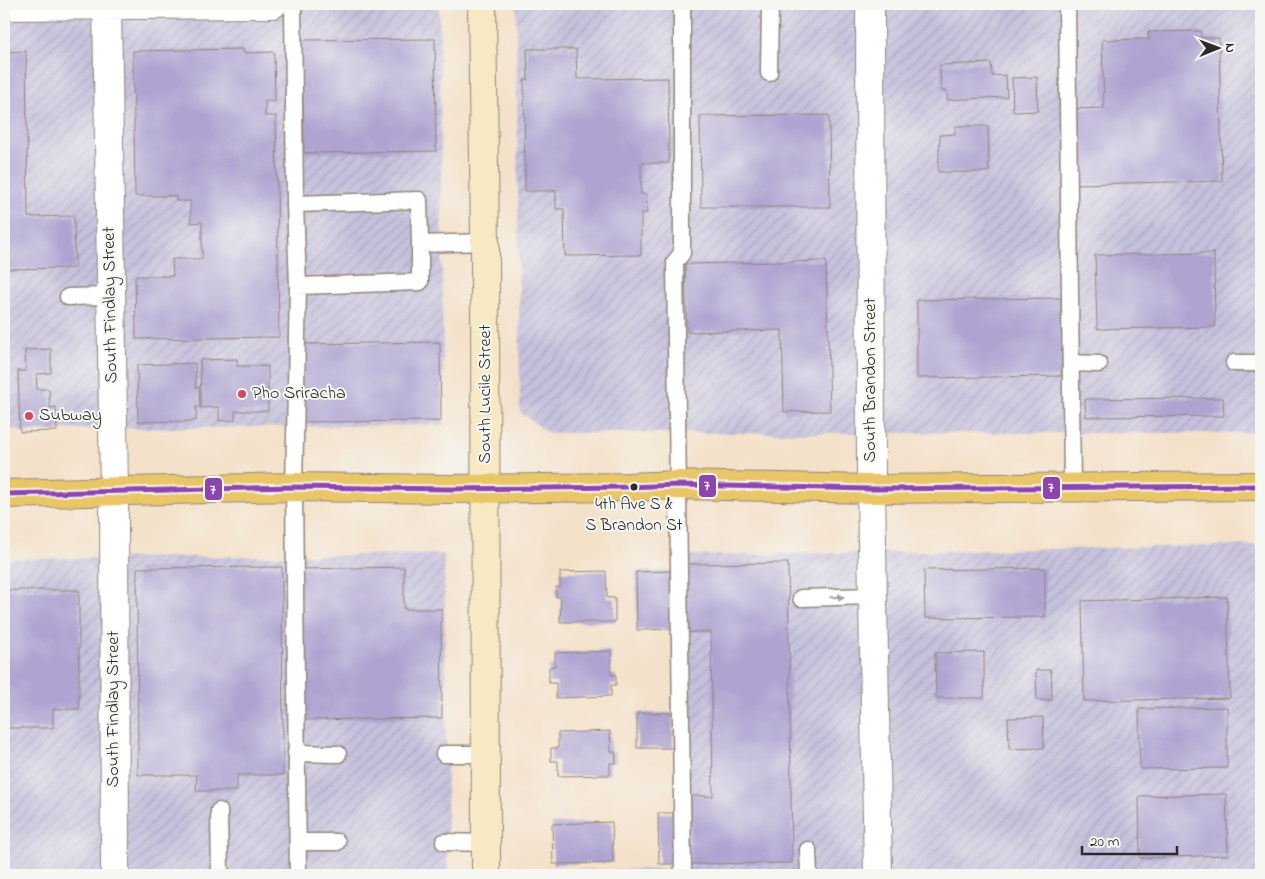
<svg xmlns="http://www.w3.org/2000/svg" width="1265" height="879" font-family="'Indie Flower',sans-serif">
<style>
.industrial{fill:url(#industrial-furrows)}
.building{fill:#afa4d1}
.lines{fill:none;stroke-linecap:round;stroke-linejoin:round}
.lane-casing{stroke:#90867a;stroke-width:19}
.street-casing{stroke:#90867a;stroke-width:30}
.secondary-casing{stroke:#90867a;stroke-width:30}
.primary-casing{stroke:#90867a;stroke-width:30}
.lane{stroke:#fff;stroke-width:16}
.street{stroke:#fff;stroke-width:28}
.secondary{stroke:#f6e9c3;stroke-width:28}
.primary{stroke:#e9c769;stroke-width:28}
.bus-1-casing{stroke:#f6f6f2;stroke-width:9}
.bus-1{stroke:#8e44ad;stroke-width:5}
.oneway{fill:#a0a0a0}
.poi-dot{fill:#d1495b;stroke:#f6f6f2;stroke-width:2}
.bus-dot{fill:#2b2b2b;stroke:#f6f6f2;stroke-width:2}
.labels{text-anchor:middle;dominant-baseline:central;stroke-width:4;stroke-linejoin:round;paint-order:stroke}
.bus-label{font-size:17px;fill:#2b2b2b;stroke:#f6f6f2}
.street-label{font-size:18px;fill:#2b2b2b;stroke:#f6f6f2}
.poi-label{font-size:18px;fill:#2b2b2b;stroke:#f6f6f2;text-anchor:start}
.line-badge{stroke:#f6f6f2;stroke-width:2}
.badge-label{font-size:14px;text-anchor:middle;font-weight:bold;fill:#fff}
</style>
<defs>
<pattern id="industrial-furrows" width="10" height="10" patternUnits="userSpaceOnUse" patternTransform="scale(1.25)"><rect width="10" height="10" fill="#c5c0db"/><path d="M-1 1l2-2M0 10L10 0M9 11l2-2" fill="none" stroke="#a9a5bc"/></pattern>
</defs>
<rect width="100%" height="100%" fill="#f6f6f2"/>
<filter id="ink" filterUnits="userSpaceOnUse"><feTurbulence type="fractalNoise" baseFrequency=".02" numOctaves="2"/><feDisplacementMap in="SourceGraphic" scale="10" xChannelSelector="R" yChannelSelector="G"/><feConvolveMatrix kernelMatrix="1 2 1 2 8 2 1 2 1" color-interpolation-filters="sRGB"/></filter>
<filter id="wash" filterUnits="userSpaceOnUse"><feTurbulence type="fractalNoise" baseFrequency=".0096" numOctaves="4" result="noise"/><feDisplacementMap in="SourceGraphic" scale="20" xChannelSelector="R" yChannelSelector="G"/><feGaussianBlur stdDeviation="1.12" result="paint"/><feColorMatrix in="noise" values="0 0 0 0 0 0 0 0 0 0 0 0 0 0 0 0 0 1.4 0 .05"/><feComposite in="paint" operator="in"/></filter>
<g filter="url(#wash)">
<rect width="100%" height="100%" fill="#f4e1c9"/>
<!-- industrial -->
<path class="industrial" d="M4,4H439L444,425L4,430Z
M516,4H1261V433H548L520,412Z
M1261,545V875H533V870L677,869L676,556Z
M444,554L448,875H4V559Z"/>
<g id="blocks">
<!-- building -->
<path class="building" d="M1201,31V38H1219L1222,181L1075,184L1074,109L1104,108L1102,40L1149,39L1148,32Z
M435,39L436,151L304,153L302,40Z
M243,49L244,53L274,52L275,101H265V116H276L279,337L136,339L135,276H173L172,259H202V222L191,223L190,201H176V196H135L133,51Z
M527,49H576L577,79L668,78L669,163H641V194H646L647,213H641V255L565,256L564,209H556V191H525L524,80H528Z
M26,51L28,217L74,216L75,268L4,269V52Z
M991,63L992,76L1006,75L1007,97L947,100V91H941L940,65Z
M1037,77L1038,111L1013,112L1012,78Z
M829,115L830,207H701L700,116Z
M955,126H988L989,172H938L940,135L955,134Z
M1214,253L1215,327L1097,329L1095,255Z
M826,261L830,411L784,412L782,330L687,332L685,264Z
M1061,298L1062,376L917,378V300Z
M440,342L441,421L301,422L300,344Z
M51,349V373L36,374L37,389H49L50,408L56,407L57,431L20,432L18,371H26L25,350Z
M237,359V366H268V411H235V420L219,421V407L201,408L200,360Z
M195,363L196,388L199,387L200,407H196V421L138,422L137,365Z
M1223,398L1224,416L1086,417L1085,399Z
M788,563L792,863L691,864L690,796H713L711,632H688L687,564Z
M282,567L283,775H237V791H196L197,775H138L137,568Z
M404,567V609H441L442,718L300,720L299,569Z
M1045,568V617L925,618L924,570Z
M606,571L607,598H615V622H560L561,597H556V587H560V572Z
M673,571V629L637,630L636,572Z
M4,590H79V709H53V728H4Z
M1227,597L1230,698L1084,701L1082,601Z
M611,651V675H616V685H611V696L556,698V683H549V667L555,666V653Z
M984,652V698H936L935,653Z
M1036,670H1051L1052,700H1037Z
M1227,707V768L1140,769L1139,709Z
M637,713H673V748H637Z
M1043,717L1044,748L1009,749L1008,718Z
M610,731L611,752H615L616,763H610V775L558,776V761H551V748H558V733Z
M1226,794L1228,855L1140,858L1139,796Z
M658,813H673L675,864H659Z
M612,822L613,863L553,864L552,824Z"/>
</g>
</g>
<g filter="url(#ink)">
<use href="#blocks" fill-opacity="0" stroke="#90867a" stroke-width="1"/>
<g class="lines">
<!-- lane casing -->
<g class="lane-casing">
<path id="lane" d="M293,4L295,204
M682,4V253L675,262L683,875
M1067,4L1072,488
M769,73L770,4
M420,244V282L298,286L295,204L419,200L420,244L485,242
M298,286L294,487L298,875
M68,297L110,296
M1071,363L1099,364
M1234,363H1261
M801,598L873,596
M296,753L338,754
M444,754H487
M219,811L220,875
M298,842H337
M444,842L487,843
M808,850L809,875"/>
</g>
<!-- street casing -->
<g class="street-casing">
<path id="street" d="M107,4L114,491L115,875
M870,4L871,489L878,875
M4,6L273,4"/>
</g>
<!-- secondary casing -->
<g class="secondary-casing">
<path id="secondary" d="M482,4L485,242L486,875"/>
</g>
<!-- primary casing -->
<g class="primary-casing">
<path id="primary" d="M4,494L294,487L450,489L627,487L678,485L871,489L1261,486"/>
</g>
<!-- lane -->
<use href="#lane" class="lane"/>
<!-- street -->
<use href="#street" class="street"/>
<!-- secondary -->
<use href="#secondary" class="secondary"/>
<!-- primary -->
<use href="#primary" class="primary"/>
<!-- bus-1 casing -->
<g class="bus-1-casing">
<path id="bus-1" d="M4,494L294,487L450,489L627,487L678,485L871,489L1261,486"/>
</g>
<!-- bus-1 -->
<use href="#bus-1" class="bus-1"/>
</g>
<!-- one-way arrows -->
<defs><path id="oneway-solid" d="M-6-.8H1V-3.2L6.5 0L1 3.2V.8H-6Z" transform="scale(1.25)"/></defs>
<use class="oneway" href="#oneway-solid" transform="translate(837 597) rotate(-2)"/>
</g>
<!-- markers -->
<g class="poi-dot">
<circle cx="242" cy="394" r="5"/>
<circle cx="29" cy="416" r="5"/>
</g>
<circle class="bus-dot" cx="634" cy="487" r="4.5"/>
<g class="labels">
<!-- bus labels -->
<g class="bus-label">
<text x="634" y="504">4th Ave S &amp;<tspan x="634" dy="21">S Brandon St</tspan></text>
</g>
<!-- street labels -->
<g class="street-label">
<text transform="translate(111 305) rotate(-91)">South Findlay Street</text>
<text transform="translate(871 380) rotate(-90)">South Brandon Street</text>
<text transform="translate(486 394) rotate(-90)">South Lucile Street</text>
<text transform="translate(114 709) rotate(-90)">South Findlay Street</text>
</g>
<!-- poi labels -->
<g class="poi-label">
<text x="252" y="394">Pho Sriracha</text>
<text x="39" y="416">Subway</text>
</g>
</g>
<g class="line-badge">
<rect x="698" y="474" width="19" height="24" rx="5" fill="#8e44ad"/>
<rect x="1042" y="476" width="19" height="24" rx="5" fill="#8e44ad"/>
<rect x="204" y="477" width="19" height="24" rx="5" fill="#8e44ad"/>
</g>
<g class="badge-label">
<text x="707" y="490">7</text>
<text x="1051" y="492">7</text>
<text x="213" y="494">7</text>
</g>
<!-- margin -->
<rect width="1265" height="879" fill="none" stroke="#f6f6f2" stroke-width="20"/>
<!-- north arrow -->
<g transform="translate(1218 48) rotate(89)" stroke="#f6f6f2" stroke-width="4" paint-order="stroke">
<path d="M0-4L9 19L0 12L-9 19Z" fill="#2b2b2b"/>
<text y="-8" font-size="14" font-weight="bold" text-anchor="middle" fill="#2b2b2b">N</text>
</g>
<!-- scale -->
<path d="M1082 846v8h95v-8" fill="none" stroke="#2b2b2b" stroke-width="2.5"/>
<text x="1090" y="846" font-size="15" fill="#2b2b2b" stroke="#f6f6f2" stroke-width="4" paint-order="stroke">20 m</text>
</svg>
